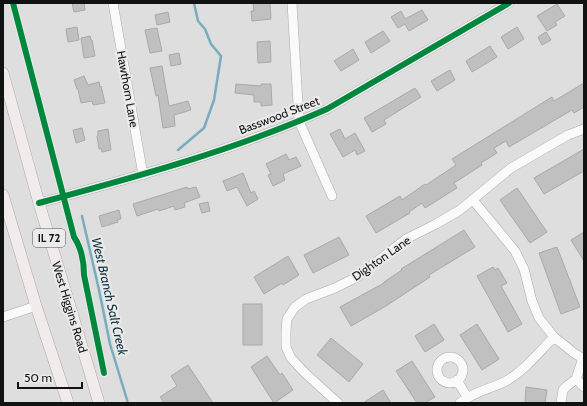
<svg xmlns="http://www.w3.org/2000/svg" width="587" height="406" font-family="Cabin,sans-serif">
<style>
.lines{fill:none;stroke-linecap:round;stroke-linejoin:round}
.stream{stroke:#79acbe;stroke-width:2.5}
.building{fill:#c0c0c0;stroke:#a9a9aa}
.minor-casing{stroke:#aaaaab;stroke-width:10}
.major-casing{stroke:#b2a8a8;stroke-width:12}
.minor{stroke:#fafafa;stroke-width:9}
.major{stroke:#f1ebeb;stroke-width:11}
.cycleway-casing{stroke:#ebebec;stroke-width:8}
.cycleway{stroke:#00873e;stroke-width:6}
.labels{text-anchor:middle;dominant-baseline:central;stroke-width:4;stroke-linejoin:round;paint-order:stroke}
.shield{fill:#ebebec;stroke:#525353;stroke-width:1}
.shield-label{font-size:11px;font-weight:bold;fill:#111212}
.street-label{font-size:12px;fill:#111212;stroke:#ebebec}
.water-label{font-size:13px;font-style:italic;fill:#0d313c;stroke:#ebebec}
</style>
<rect width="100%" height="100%" fill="#dededf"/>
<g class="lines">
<!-- stream -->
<path class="stream" d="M178,150L204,128L214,100L221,56L211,44L205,29L198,21L194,3
M82,216L99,290L110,344L128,403"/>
</g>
<!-- building -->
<path class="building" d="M72,3H84L85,10L74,12Z
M253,3H270L271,19L252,21L251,11H254Z
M557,4L565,16L555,22L557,25L547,31L537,16Z
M422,10L428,20L409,31L405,24L398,28L391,17L401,11L405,19Z
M168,12L170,22L157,25L155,15Z
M77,27L79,40L68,42L66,29Z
M517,27L524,39L508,49L501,37Z
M157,28L162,51L150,53L145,30Z
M383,31L390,41L371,53L365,42Z
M546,32L551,40L542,45L538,37Z
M90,36L91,40H92L95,56L84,58L81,38Z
M270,41L271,62L258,63L257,42Z
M490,46L497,57L472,72L466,61Z
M353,49L359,60L341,71L334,61Z
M179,53L181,64L171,66L169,55Z
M162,66L169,106L188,101L191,110L174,115L175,126L163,128L158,95L156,96L150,68Z
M450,70L455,80L437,91L431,81Z
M84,76L88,85L99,82L100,87L101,86L105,103L93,105L92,101L81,103L78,89H77L74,80Z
M584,83V107L574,113L572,110L509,147L506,141L494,148L497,153L481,163L482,165L454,183L457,188L425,208L422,203L409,212L410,213L376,233L366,216L400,196L402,200L425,184L426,185L456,165L452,159L552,97L554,101Z
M236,84L261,86V84H271L272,105L261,106V102H254V95L235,93Z
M415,88L421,97L384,120L386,124L372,132L364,118Z
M82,128L85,140L76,143L73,130Z
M108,129L111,150L102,152L101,148L99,149L97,136L98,135V131Z
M340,129L345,139L355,133L365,151L357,155L355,150L343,157L330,134Z
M584,149V171L544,194L534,178Z
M286,154L289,160L296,157L301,166L283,174L285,180L273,186L268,175L271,174L266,164Z
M243,173L251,193L254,191L258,199L247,206L237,187L227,191L223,181Z
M187,187L188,189L196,187L200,197L184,203L185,207L175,210L174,206L159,211L158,209L137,216L133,204Z
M517,188L547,232L530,243L500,200Z
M208,202L210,211L202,213L199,204Z
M119,210L121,219L117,220L118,222L102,227L99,216Z
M464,230L475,247L429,275L430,277L386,306L351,326L340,307L384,283V282L402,270L401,269Z
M584,232V261L571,240Z
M339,237L349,255L313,273L304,255Z
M557,247L580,307L561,314L539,253Z
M288,256L299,275L283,285L282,283L264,294L254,277Z
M493,267L495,270L498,268L507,283L501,286L522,324L508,332L477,276Z
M243,304H262V345H243Z
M434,324L444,340L425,352L415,336Z
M477,324L499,359L482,370L460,335Z
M331,338L363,364L349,382L317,355Z
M267,356L280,375L282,373L293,390L274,403L251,367Z
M412,361L435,397L425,403H417L396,371Z
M188,365L213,403H164L160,397L177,386L171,376Z
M526,387L547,390L545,403H525Z
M383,390L391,403H363Z"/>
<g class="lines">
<!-- minor casing -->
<g class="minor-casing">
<path id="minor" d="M113,3L143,175
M292,3L299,121L332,196
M473,200L515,251L524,269L532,301L539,318L554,337L574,353L584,359
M39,203C136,177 235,150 327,109L509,3
M3,317L36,306
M437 370a13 13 0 1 1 26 0a13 13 0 1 1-26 0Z
M576,379L584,387
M457,380L467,397
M338,403L305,373L291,358L286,347V331L287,319L295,307L306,299L335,288L357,277L406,239L436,224L460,210L511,168L568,135L584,129
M460,403C474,391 492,389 508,380C526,369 539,352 554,337
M561,403L563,390L567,386L576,379L583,358"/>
</g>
<!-- major casing -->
<g class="major-casing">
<path id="major" d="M3,73L39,203L99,403
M3,195L36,306L68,403"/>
</g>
<!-- minor -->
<use href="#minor" class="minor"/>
<!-- major -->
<use href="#major" class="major"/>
<!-- cycleway casing -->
<g class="cycleway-casing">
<path id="cycleway" d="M13,3L74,237C82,249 84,261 84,275L104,373
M39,203C136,177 235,150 327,109L509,3"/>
</g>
<!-- cycleway -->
<use href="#cycleway" class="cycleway"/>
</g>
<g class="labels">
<!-- shield labels -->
<rect class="shield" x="33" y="229" width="32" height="18" rx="3"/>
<g class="shield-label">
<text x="49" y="238">IL 72</text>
</g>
<!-- street labels -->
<g class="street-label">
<text transform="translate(128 89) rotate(80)">Hawthorn Lane</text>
<text transform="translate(279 115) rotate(-21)">Basswood Street</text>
<text transform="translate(381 258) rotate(-35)">Dighton Lane</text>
<text transform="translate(70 307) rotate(73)">West Higgins Road</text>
</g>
<!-- water labels -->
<g class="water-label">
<text transform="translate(110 296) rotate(77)">West Branch Salt Creek</text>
</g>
</g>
<!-- border -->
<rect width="587" height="406" fill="none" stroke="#111212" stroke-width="8"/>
<!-- scale -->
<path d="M18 382v6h64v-6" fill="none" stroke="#111212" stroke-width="2"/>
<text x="24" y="382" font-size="12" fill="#111212" stroke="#ebebec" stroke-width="3" paint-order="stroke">50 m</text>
</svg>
